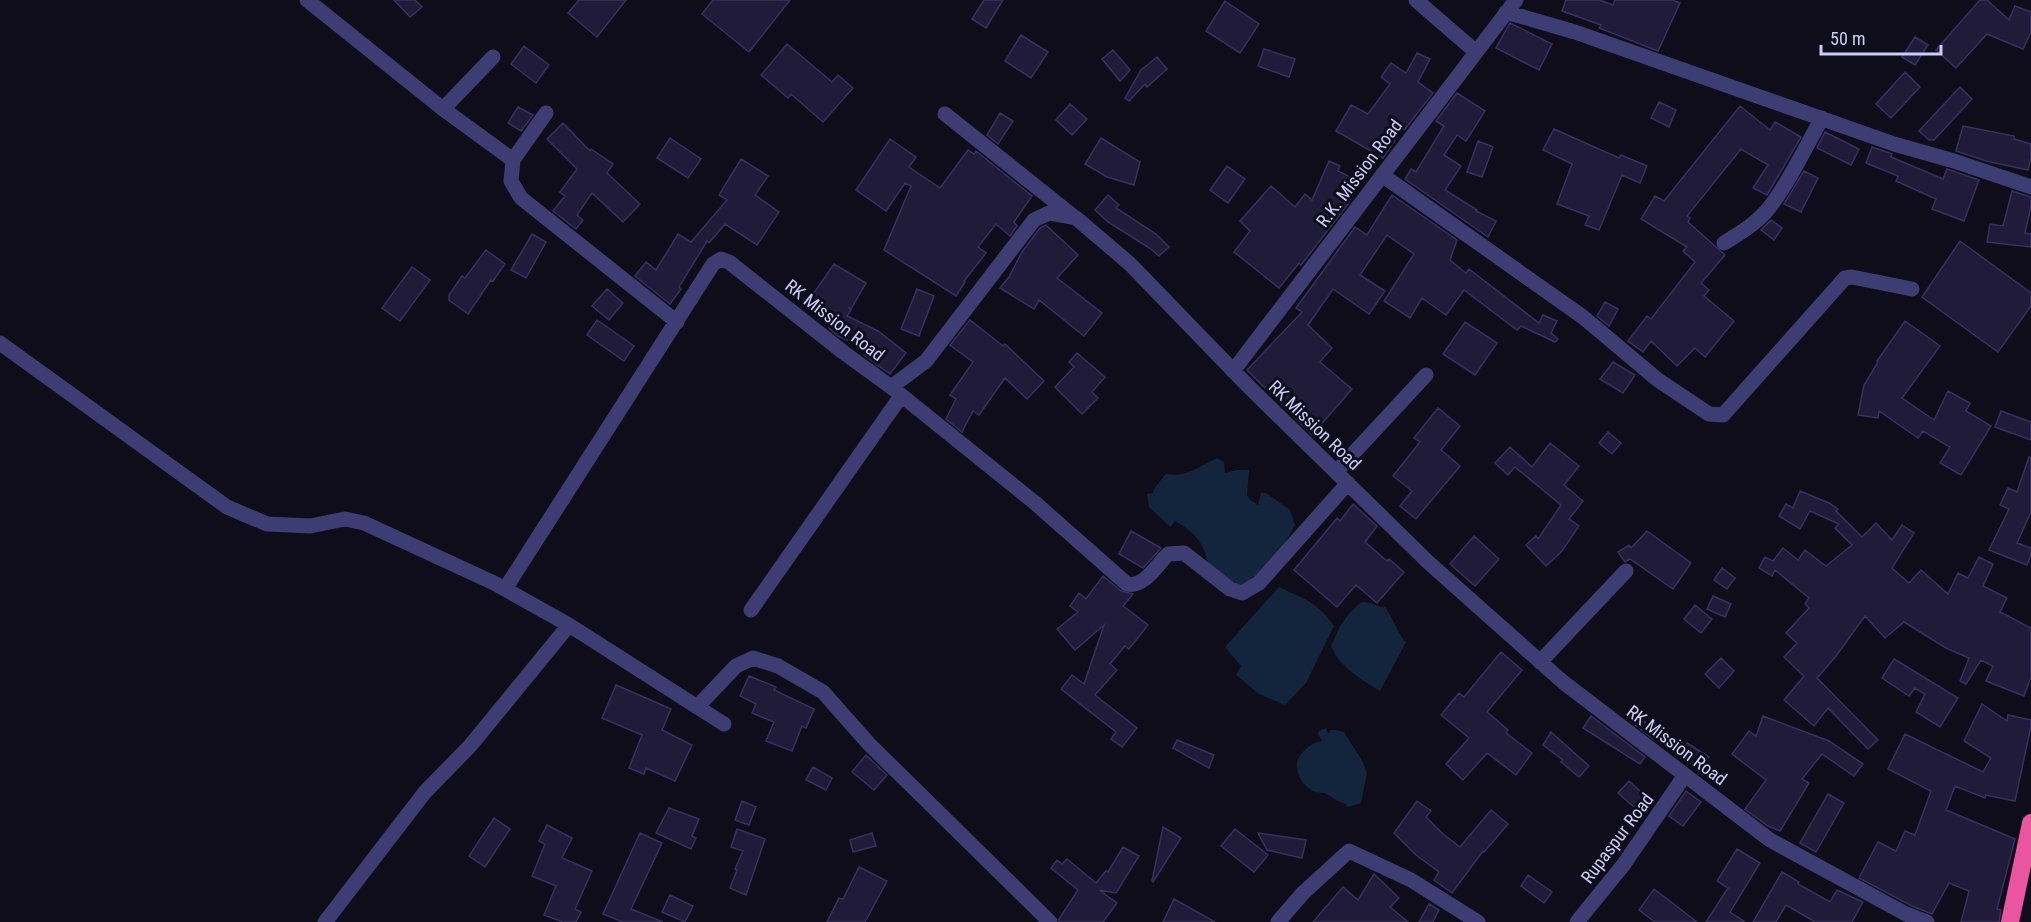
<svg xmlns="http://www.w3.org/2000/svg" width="2031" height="922" font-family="'Roboto Condensed',sans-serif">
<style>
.water{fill:#12253d}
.building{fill:#201b38;stroke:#383061;stroke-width:1.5}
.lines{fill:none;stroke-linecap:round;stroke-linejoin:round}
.street{stroke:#3d3d73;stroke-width:15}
.highway{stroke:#ea55a2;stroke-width:18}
.labels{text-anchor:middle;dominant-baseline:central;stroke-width:6;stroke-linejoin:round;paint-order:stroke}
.street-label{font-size:18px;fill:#cfcbf9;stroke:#0e0d19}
</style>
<rect width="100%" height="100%" fill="#0e0d19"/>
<!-- water -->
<path class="water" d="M1217,458L1224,462L1225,473L1237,470H1249L1247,495L1250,500L1258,505L1261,493H1266L1290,510L1295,525L1284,545L1255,579L1238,586L1208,564C1203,541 1195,533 1175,521L1170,527L1149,507L1147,494L1153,493L1155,487L1166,474C1186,478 1200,466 1217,458Z
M1279,587C1304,599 1318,602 1334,626L1306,683L1285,705L1259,694L1236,675L1241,666L1225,647Z
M1362,602C1371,602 1377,607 1385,607C1392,616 1401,639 1406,642L1380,691C1362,680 1339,667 1331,646C1339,628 1345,614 1362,602Z
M1326,728L1328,734L1331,730H1337L1344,732L1363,762L1367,773L1361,803L1347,807L1346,804C1336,802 1332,796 1324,793C1319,792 1315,793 1311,790C1299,782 1291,764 1302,753C1308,747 1312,743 1322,741L1318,734L1319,731Z"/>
<!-- building -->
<path class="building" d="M394,0H415L422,7L410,17Z
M579,0H626L597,37L568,13Z
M713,0H790L749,52L702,14Z
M984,0H1003L986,28L972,19Z
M1566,0H1599L1613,5L1615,0H1673L1680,3L1658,51L1599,28L1601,25L1562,11Z
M1980,0H1987L2009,20L2015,6L2031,12V32L2023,49L1987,34L1956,68L1936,50Z
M1225,1L1259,24L1240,53L1206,31Z
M1510,23L1552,44L1539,70L1496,48Z
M1021,35L1048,52L1031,78L1005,61Z
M1915,37L1928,45L1915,65L1902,57Z
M787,44L832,82L838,75L853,88L823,122L791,94L788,98L761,75Z
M524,46L549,65L536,83L511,64Z
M1264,49L1295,59L1289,77L1258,66Z
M1113,50L1130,70L1120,81L1102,59Z
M1417,53L1430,59L1418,82L1433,93L1405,129L1403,128L1383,158L1336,131L1351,105L1368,114L1390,84L1381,77L1391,63L1406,73Z
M1157,57L1167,69L1147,87L1145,84L1129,101L1125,98L1141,70Z
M1905,72L1920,87L1891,118L1876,104Z
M1960,87L1972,99L1934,140H1929L1919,131Z
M1457,93L1485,111L1466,141L1457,135L1444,155L1461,166L1445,190L1477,210L1476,211L1496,221L1488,237L1405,179L1411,169L1416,172L1444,126L1436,121Z
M1659,102L1676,110L1669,127L1651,118Z
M1070,104L1087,119L1072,135L1056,120Z
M1740,106L1770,130L1775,122L1801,137L1767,195L1753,188L1768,165L1741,149L1687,216L1690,218L1688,222L1725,255L1701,283L1709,290L1704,296L1734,321L1705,357L1695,348L1677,366L1651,341L1643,352L1628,341L1647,316L1651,319L1695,262L1683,251L1687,247L1641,219L1655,196L1664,201Z
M518,107L533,115L521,131L508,123Z
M1000,113L1013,121L998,144L987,135Z
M563,123L590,151L591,149L613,164L607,173L640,204L623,222L592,193L577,215L583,220L576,229L553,211L565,196L560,192L577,169L547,139Z
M1963,126L2014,136V139L2031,144V158L2028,170L1986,161L1956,151Z
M1554,129L1619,158L1621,155L1647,166L1640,183L1622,175L1599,230L1585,225L1589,216L1557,204L1572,164L1543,150Z
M1825,132L1859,149L1851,165L1817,148Z
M670,138L701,159L688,178L657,158Z
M1101,138L1140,162L1134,185L1107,177L1085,164Z
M890,139L916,157L909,167L940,188L968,150L974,154L976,151L1032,196L1014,222L1017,226L1010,236L996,224L978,247L986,253L964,281L965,282L956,296L884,250L911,186L905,183L886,211L856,190Z
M1478,141L1493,147L1482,177L1467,172Z
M1872,147L1892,154L1891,157L1943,179L1947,169L1979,180L1964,221L1932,209L1936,199L1896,181L1898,176L1866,163Z
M741,159L768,176L755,195L779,212L757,245L725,224L709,243L707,241L679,287L681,289L670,304L635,276L646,262L656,270L678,234L691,242L727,200L719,195Z
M1329,161L1340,166L1338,171L1358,181L1348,204L1301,265L1299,263L1279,288L1234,252L1250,231L1240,221L1271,186L1295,207L1305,194L1312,200Z
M1227,166L1245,179L1228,203L1210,190Z
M1804,171L1818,178L1801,212L1784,204Z
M2012,191L2031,197V206L2025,233L2031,234V247L1987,242L1990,224L2003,226Z
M1108,195L1119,205L1116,208L1156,234L1169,247L1159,256L1151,249L1108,222L1095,210Z
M1392,195L1457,240L1450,260L1466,273L1469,269L1539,323L1543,315L1557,321L1551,333L1558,339L1555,342L1521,326L1517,330L1464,290L1446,315L1422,298L1410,318L1384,301L1414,254L1387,235L1360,275L1385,291L1369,314L1333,289L1308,325L1332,348L1320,362L1352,389L1312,435L1247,370L1302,312L1296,308L1355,227L1367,235Z
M1771,220L1782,228L1774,240L1761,230Z
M1046,225L1078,255L1057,278L1102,313L1084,336L1039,300L1034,309L1000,288L1009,277L1022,252L1040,228Z
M532,234L546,242L526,278L511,270Z
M1960,241L2031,293V306L1998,352L1922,297Z
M486,250L505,264L493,281L491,280L468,314L449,300V295L462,276L465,278Z
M834,264L866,283L851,309L848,307L851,310L847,316L878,331L906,353L890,374L864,355L868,350L838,336L829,328L832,321L807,303Z
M412,267L430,280L400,321L382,308Z
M607,289L623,303L609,320L592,306Z
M917,289L934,296L919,336L901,329Z
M1605,302L1618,309L1609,326L1597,316Z
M597,320L634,346L624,361L587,335Z
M970,320L1003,346L1005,344L1044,381L1027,399L1005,378L979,415L973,411L962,432L946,419L956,399L950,395L973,362L950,345Z
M1905,321L1940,346L1902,398L1934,420L1948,391L1970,403L1966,411L1991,426L1961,475L1940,463L1950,447L1923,431L1918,438L1879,411L1878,418L1858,415L1864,385L1878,362L1877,361Z
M1465,322L1497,343L1475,375L1443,354Z
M1077,353L1105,377L1092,392L1098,398L1082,414L1055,387L1074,367L1069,362Z
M1613,362L1635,375L1623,393L1600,379Z
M1438,408L1460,426L1441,450L1460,466L1416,519L1400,506L1412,491L1393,476L1420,442L1414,438Z
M2001,411L2031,422V440L1995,427Z
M1608,432L1621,443L1612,454L1599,443Z
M1550,443L1579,466L1564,485L1583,501L1569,519L1579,526L1562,551L1546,566L1526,545L1536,536L1538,539L1561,505L1515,467L1508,475L1495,463L1510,447L1532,467Z
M2029,457H2031V512L2017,543L2031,548V555L2027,565L1989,550L2009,509L2000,505L2008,488L2017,492Z
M1800,491L1829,503L1838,509L1836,511L1862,537L1876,523L1892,540L1902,525L1914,533L1892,568L1909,583L1921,570L1948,594L1958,573L1968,578L1979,557L1993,564L1983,586L2007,598L2000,612L2031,628V677L2024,696L1986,681L1993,666L1981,660L1966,684L1960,681L1969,658L1946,648L1904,622L1885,638L1865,616L1836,656L1817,678L1878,740L1868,749L1828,708L1814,726L1784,700L1804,676L1784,657L1797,643L1786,633L1809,608L1805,604L1809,598L1775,570L1772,576L1759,568L1765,557L1773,561L1783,548L1798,560L1805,550L1826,566L1852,545L1835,528L1839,524L1810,511L1800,529L1779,516L1786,504L1793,508Z
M1353,504L1377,526L1365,542L1387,561L1389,559L1404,572L1377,603L1356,585L1337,607L1294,570L1337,518L1340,521Z
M1131,531L1161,548L1143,568L1119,554Z
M1647,531L1691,563L1673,589L1630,559L1625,562L1618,552L1629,545L1631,548Z
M1474,536L1499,559L1475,586L1450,564Z
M1722,568L1735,578L1727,589L1714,580Z
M1103,576L1121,591L1133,594L1123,606L1148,625L1129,649L1125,646L1110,664L1117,670L1095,695L1137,728L1122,747L1111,739L1116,732L1061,689L1072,675L1084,684L1104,625L1075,650L1057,629L1078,612L1070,606L1079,593L1086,599Z
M1713,596L1731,604L1725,617L1707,609Z
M1695,605L1712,619L1701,633L1684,619Z
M1501,652L1522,670L1487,712L1508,730L1506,733L1532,753L1516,775L1487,753L1463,780L1446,764L1469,738L1441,715L1459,693L1464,697Z
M1721,658L1734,671L1719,688L1705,674Z
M1894,659L1958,698L1940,727L1916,712L1925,694L1915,688L1909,696L1882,678Z
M749,676L776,687L774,690L814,709L806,728L802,726L792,751L766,741L774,722L752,713L756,704L740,696Z
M616,685L671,709L662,730L692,745L675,781L646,768L644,774L629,768L642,735L602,718Z
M1982,704L2007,721L2008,715L2031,720V726L2015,801L1986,795L1985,798L1955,786L1946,810L2015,839L1997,909L2001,910L1999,922H1961L1969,891L1949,883L1932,914L1912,906L1859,878L1878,842L1896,851L1905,831L1915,835L1931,791L1888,769L1905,734L1983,772L1991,758L1964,741Z
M1633,715L1659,730L1653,739L1630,721Z
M1591,716L1645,757L1640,764L1583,728Z
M1763,716L1829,741L1863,764L1854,776L1822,754L1802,779L1809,783L1780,831L1768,826L1745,809L1766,780L1732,754L1749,731L1756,736Z
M1551,732L1589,766L1579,777L1561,762L1563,760L1543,745Z
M1177,740L1214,755L1209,768L1173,748Z
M1687,743L1709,757L1700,770L1679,756Z
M866,755L887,775L874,790L852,772Z
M813,767L832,778L826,790L806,780Z
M1629,781L1652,802L1642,814L1618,793Z
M1686,791L1701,802L1683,826L1669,816Z
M1828,794L1844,803L1816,852L1800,843Z
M742,801L756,807L749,825L735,820Z
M1417,801L1431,811L1426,817L1443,834L1460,847L1491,810L1508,824L1484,852L1483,851L1452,893L1434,880L1439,872L1416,855L1394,833Z
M669,808L699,819L692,836L696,838L691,849L656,833Z
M494,818L510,829L485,867L469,856Z
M547,825L572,838L562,858L592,871L575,909L581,912L576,922H563L544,915L556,886L532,876L545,844L539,841Z
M1163,827L1181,838L1153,882L1152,881Z
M737,829L765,839L746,895L730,888L737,870L735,869L743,851L731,847Z
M1235,829L1268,855L1254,872L1221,846Z
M640,833L662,843L631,909L663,922H623L603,914Z
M872,833L876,846L853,852L850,840Z
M1258,833L1306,840L1302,858L1267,850Z
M1123,847L1139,856L1116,893L1099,890L1117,903L1103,922H1059V919L1078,890L1051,868L1057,860L1062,864L1067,859L1096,883L1106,871L1108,872Z
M1737,849L1760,863L1730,912L1745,922H1706L1728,888L1717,881Z
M859,867L887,881L865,922H827L839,898L843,899Z
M1782,872L1799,882L1798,884L1830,902L1837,890L1863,902L1852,922H1815L1786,905L1776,922H1753Z
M1374,874L1399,898L1390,907L1408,922H1313L1343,887L1358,900Z
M1528,875L1552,892L1544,903L1521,886Z
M1654,889L1697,922H1655L1639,910Z
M670,895L693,906L685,922L662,912Z
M1174,899L1215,922H1163Z
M1429,904L1439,910L1433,922H1419Z"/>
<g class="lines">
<!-- street -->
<path class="street" d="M307,0L443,109L513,160
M1416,0L1476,52
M1506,12L1575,32L1894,144L1954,161L2031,187
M443,109L493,57
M546,113L513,160L511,181L521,198L677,322
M945,114L1073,216
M1382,175L1583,317L1658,380L1709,414L1723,415L1845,278L1852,277L1912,289
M1724,243C1740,233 1757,223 1769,208C1790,181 1805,148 1822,118
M0,343L227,507L267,524L310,526L345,519L364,523L494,583L569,625L724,724
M1233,371L1516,0
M891,387L1034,502L1127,584C1144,588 1157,565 1168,554L1184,553L1230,589L1242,593L1259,583L1348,483
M1336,472L1426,375
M505,589L713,264L721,259L729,262L843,352L891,387L926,361L1034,220L1049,213L1076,218L1130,264L1249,387L1428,562L1563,682L1770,840L1906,914L1927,922
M751,610L901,396
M1540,662L1626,571
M697,707L736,666L753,658L778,666L823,692L869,744L1050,922
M325,922L425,792L470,746L569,625
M1278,922L1303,893L1349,851L1411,880L1478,922
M1577,922L1624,864L1685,775"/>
<!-- highway -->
<path class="highway" d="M2010,922L2031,823"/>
</g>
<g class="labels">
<!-- street labels -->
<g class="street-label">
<text transform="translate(1359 173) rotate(-53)">R.K. Mission Road</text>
<text transform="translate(835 320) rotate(38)">RK Mission Road</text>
<text transform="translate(1315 425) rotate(44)">RK Mission Road</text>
<text transform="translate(1677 745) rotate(37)">RK Mission Road</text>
<text transform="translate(1617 838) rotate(-53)">Rupaspur Road</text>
</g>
</g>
<!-- scale -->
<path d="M1821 45v9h120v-9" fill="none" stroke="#cfcbf9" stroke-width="3"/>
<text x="1830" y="45" font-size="18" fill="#cfcbf9" stroke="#0e0d19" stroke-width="4.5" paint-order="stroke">50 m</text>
</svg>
